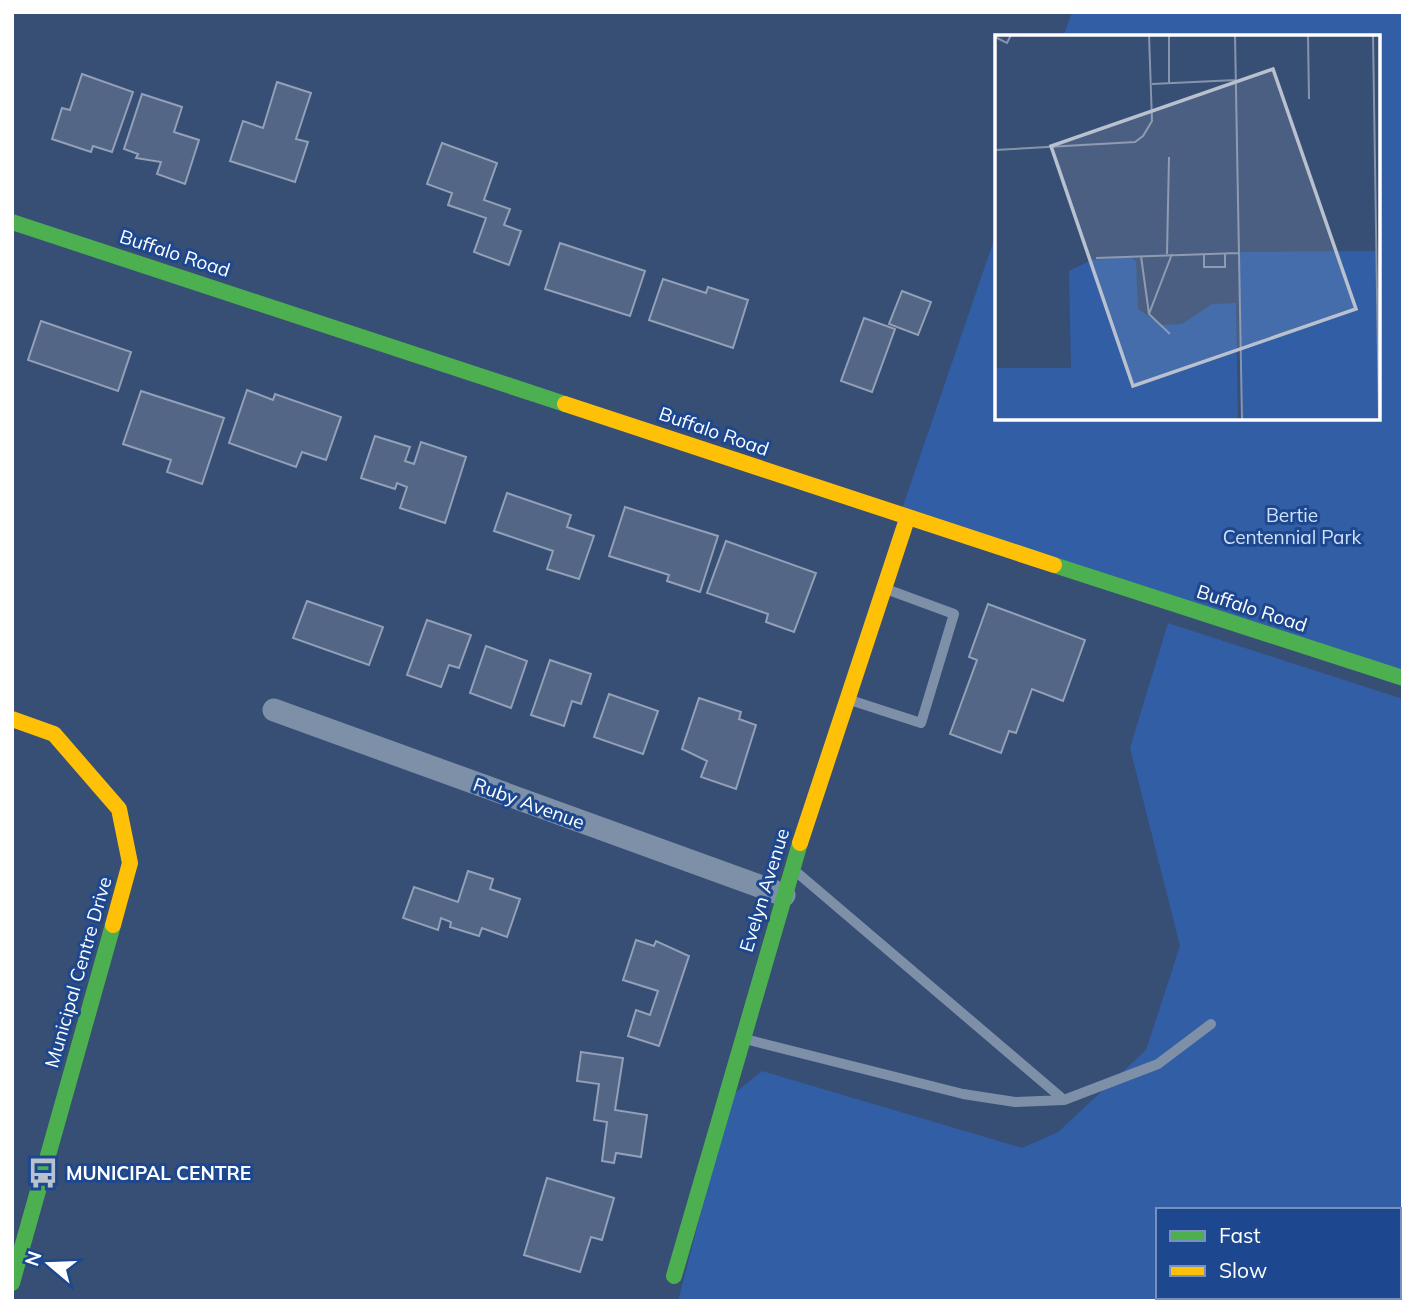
<svg xmlns="http://www.w3.org/2000/svg" width="1415" height="1313" font-family="Mulish,sans-serif">
<style>
.green{fill:#315ea5;fill-rule:evenodd}
.building{fill:#536685;stroke:#93a0b7;stroke-width:2}
.lines{fill:none;stroke-linecap:round;stroke-linejoin:round}
.lane{stroke:#7e8fa8;stroke-width:10}
.street{stroke:#7e8fa8;stroke-width:23}
.fast{stroke:#4caf50;stroke-width:16}
.slow{stroke:#ffc107;stroke-width:16}
.labels{text-anchor:middle;dominant-baseline:central;stroke-width:6;stroke-linejoin:round;paint-order:stroke}
.street-label{font-size:19px;fill:#fff;stroke:#1d488f}
.park-label{font-size:19px;fill:#d1e1fa;stroke:#1d488f}
.poi-label{font-size:19px;font-weight:bold;fill:#fff;stroke:#1d488f;text-anchor:start}
.inset-road{fill:none;stroke:#8795ac;stroke-width:2}
.view{fill:#b9c1cf;fill-opacity:0.15;stroke:#b9c1cf;stroke-width:3.5}
.inset-edge{fill:none;stroke:#fff;stroke-width:3.5}
</style>
<rect width="100%" height="100%" fill="#374e75"/>
<!-- green -->
<path class="green" d="M1072,12H1403V677L901,512L997,231V418H1378V37H1063Z
M1168,623L1403,699V1301H678L731,1096L762,1071L1022,1148L1058,1132L1146,1050L1180,946L1130,748ZM1158,1210H1399V1297H1158Z"/>
<!-- building -->
<path class="building" d="M82,74L133,92L112,152L93,146L91,152L52,139L62,108L70,110Z
M277,82L311,93L296,139L308,142L295,182L230,161L243,121L263,128Z
M142,94L182,107L174,132L199,140L185,184L157,174L161,162L136,158L138,154L124,149Z
M442,143L497,163L484,200L510,209L504,225L521,231L509,265L474,252L486,218L448,205L452,193L427,184Z
M560,243L645,271L630,316L545,289Z
M663,279L706,293L708,287L748,300L733,348L649,320Z
M902,291L931,302L918,335L889,324Z
M864,318L895,329L872,392L841,381Z
M41,321L131,352L118,391L28,360Z
M247,390L273,400L275,394L341,417L326,460L302,452L296,467L229,443Z
M141,391L224,418L202,484L167,472L171,460L123,444Z
M375,436L410,447L405,461L414,464L421,442L466,457L445,523L400,508L407,487L397,483L395,489L361,478Z
M507,493L571,515L567,527L594,536L579,579L547,569L553,551L494,531Z
M625,507L718,536L700,592L667,581L669,575L609,556Z
M726,541L816,573L794,632L766,622L768,614L707,593Z
M307,601L383,627L369,665L293,638Z
M988,604L1085,640L1063,701L1032,689L1016,733L1009,731L1001,753L950,734L977,660L969,657Z
M427,620L471,635L459,668L449,665L441,687L407,675Z
M486,646L527,661L511,708L470,693Z
M550,660L591,674L581,704L572,701L564,726L531,715Z
M609,694L658,711L643,754L594,737Z
M699,698L741,712L739,719L756,725L736,789L701,777L707,761L682,749Z
M468,871L493,879L490,889L520,899L507,937L482,928L479,936L450,927L451,922L441,918L438,930L403,918L414,887L458,902Z
M636,940L654,946L656,941L689,956L659,1046L628,1036L636,1010L650,1015L658,991L623,980Z
M581,1052L623,1058L615,1110L647,1115L641,1157L616,1153L614,1163L602,1161L607,1122L594,1120L599,1084L577,1081Z
M547,1178L614,1198L602,1240L591,1237L580,1272L524,1255Z"/>
<g class="lines">
<!-- lane -->
<path class="lane" d="M850,700L921,723L954,614L886,589
M794,870L1064,1100L1158,1064L1211,1024
M745,1039L963,1094L1015,1102L1064,1100"/>
<!-- street -->
<path class="street" d="M274,710L784,895"/>
<!-- fast -->
<path class="fast" d="M12,222L565,404
M1054,565L1403,678
M674,1276L800,843
M12,1283L113,925"/>
<!-- slow -->
<path class="slow" d="M565,404L1054,565
M12,719L54,734L119,809L130,863L113,925
M800,843L907,519"/>
</g>
<!-- icons -->
<defs>
<g id="bus-bare" transform="scale(2.415)"><path d="M-5-6H5V4H4V6H2V4H-2V6H-4V4H-5ZM-3.5-4V0h7V-4ZM-3.5 1.2v1.5H-2V1.2ZM2 1.2v1.5H3.5V1.2Z" fill="#b9c1cf" stroke="#1d488f" stroke-width="2.5" paint-order="stroke"/></g>
</defs>
<g fill-rule="evenodd">
<use href="#bus-bare" x="43" y="1173"/>
</g>
<g class="labels">
<!-- street labels -->
<g class="street-label">
<text transform="translate(175 253) rotate(18)">Buffalo Road</text>
<text transform="translate(714 431) rotate(19)">Buffalo Road</text>
<text transform="translate(1252 608) rotate(18)">Buffalo Road</text>
<text transform="translate(529 803) rotate(20)">Ruby Avenue</text>
<text transform="translate(764 890) rotate(-73)">Evelyn Avenue</text>
<text transform="translate(78 972) rotate(-74)">Municipal Centre Drive</text>
</g>
<!-- park labels -->
<g class="park-label">
<text x="1292" y="515">Bertie<tspan x="1292" dy="22">Centennial Park</tspan></text>
</g>
<!-- poi labels -->
<g class="poi-label">
<text x="66" y="1173">MUNICIPAL CENTRE</text>
</g>
</g>
<!-- overview -->
<g transform="translate(995 35)">
<rect width="385" height="385" fill="#374e75"/>
<path d="M381,216L383,385H246L244,217ZM135,222L141,226L143,274L167,290L187,289L217,269L241,268L243,385H0V333H76L74,236L96,225Z" fill="#315ea5"/>
<path class="inset-road" d="M174,0V48M240,0L247,385M313,0L314,64M378,0L384,385M0,2L12,8L16,0M157,49L241,45M0,115L140,107L148,101L157,86L154,0M172,219L174,122M209,219V232H230V218M146,221L154,279M101,223L243,218M175,299L154,279L177,219"/>
<path class="view" d="M278,34L361,274L138,351L56,111Z"/>
<rect width="385" height="385" class="inset-edge"/>
</g>
<!-- border -->
<rect width="1415" height="1313" fill="none" stroke="#ffffff" stroke-width="28"/>
<!-- legend -->
<rect x="1156" y="1208" width="245" height="91" fill="#1d488f" stroke="#7791bc" stroke-width="2"/>
<rect x="1170" y="1231" width="35" height="10" fill="#4caf50" stroke="#7791bc" stroke-width="2"/>
<text x="1219" y="1243" font-size="21" fill="#ffffff">Fast</text>
<rect x="1170" y="1266" width="35" height="10" fill="#ffc107" stroke="#7791bc" stroke-width="2"/>
<text x="1219" y="1278" font-size="21" fill="#ffffff">Slow</text>
<!-- north arrow -->
<g transform="translate(49 1264) rotate(289)" stroke="#1d488f" stroke-width="5" paint-order="stroke">
<path d="M0-5L12 26L0 18L-12 26Z" fill="#ffffff"/>
<text y="-10" font-size="19" font-weight="bold" text-anchor="middle" fill="#ffffff">N</text>
</g>
</svg>
